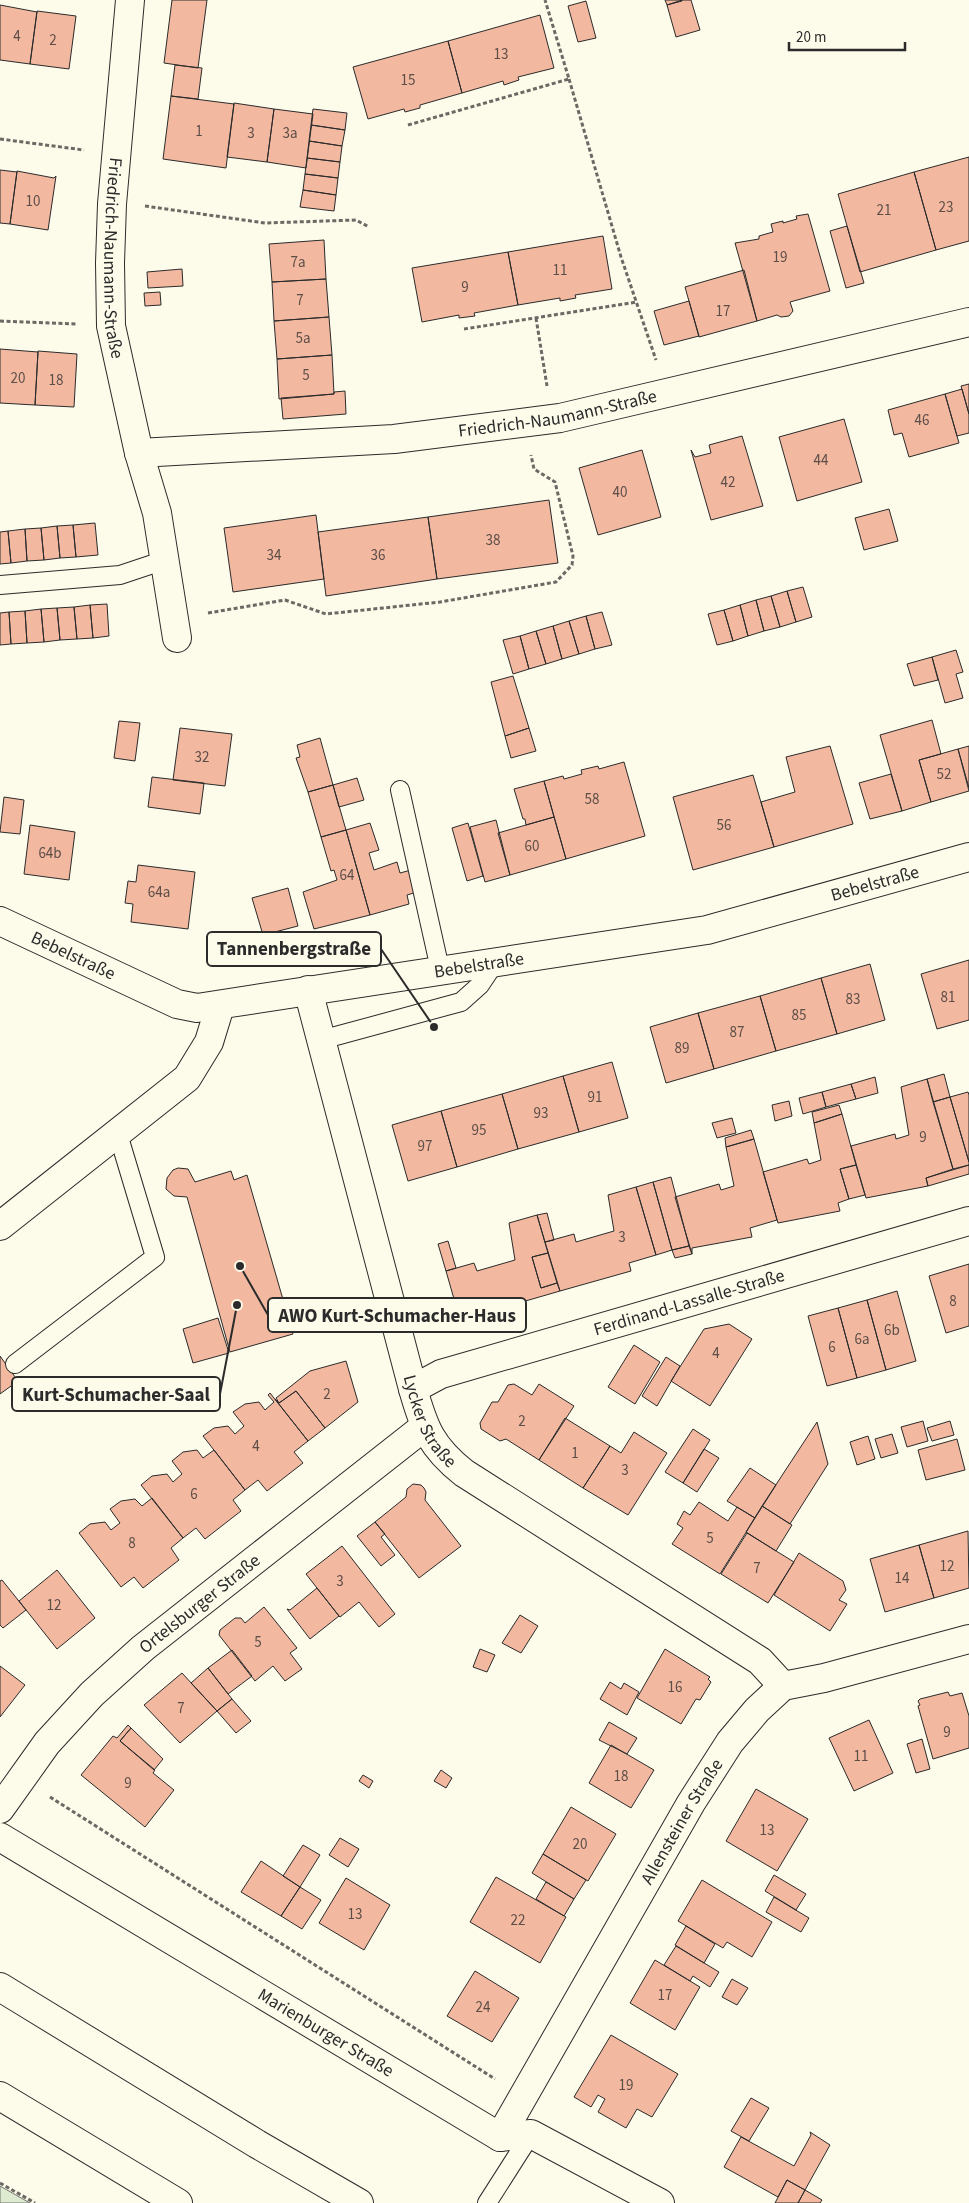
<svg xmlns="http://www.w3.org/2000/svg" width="969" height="2203" font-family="'Source Sans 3',sans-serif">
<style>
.green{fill:#deebd1;stroke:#74746e}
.building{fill:#f2b8a0;stroke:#2b2b2b}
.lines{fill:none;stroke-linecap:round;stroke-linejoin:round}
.service-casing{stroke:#2b2b2b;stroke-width:20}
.minor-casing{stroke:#2b2b2b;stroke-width:30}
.motorway-casing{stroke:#2b2b2b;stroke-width:30}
.path{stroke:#6a6964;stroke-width:3;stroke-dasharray:4 2.5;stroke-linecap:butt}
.service{stroke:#fdfbea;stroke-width:18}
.minor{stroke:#fdfbea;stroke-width:28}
.motorway{stroke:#fdfbea;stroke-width:28}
.labels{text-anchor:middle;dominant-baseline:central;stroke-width:4;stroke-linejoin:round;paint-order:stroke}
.number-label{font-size:15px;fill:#5d4e48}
.street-label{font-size:18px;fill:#2b2b2b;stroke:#fdfbea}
.leader{fill:none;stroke:#2b2b2b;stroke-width:2}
.callout-dot{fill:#2b2b2b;stroke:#fdfbea;stroke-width:2}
.callout{fill:#fdfbea;stroke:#2b2b2b;stroke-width:2}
.callout-label{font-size:19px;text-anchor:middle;font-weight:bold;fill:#2b2b2b}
</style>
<rect width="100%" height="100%" fill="#fdfbea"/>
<!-- green -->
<path class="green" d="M0,2186L30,2203H0Z"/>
<!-- building -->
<path class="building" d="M172,0H207L198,68L164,63Z
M665,0H682V1L667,5Z
M682,0H691L700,30L676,37L667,5Z
M586,1L596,38L578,42L568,6Z
M0,5L37,12L30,64L0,60Z
M37,11L76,16L69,69L30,64Z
M540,15L554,68L518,77L519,80L504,85L503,81L462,93L448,41Z
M448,41L462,93L420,105V108L405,112L404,109L368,119L353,67Z
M175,65L202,68L198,99L171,96Z
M171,96L234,104L226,168L163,159Z
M234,103L274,109L267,162L227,157Z
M274,109L313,114L306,168L267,162Z
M313,109L347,113L345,130L311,125Z
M311,125L345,130L342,146L309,141Z
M309,141L342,146L340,162L307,158Z
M969,157V241L936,250L914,172Z
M307,158L340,162L338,178L305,174Z
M0,170L17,172L10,224L0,223Z
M17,171L54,178L56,176L48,230L10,224Z
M914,172L936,250L860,272L838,194Z
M305,174L338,178L336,195L303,190Z
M303,190L336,195L334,211L300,207Z
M808,214L830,291L790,302L793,311L789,316L781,317L777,315L757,321L735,243L759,239V236L773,232L771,224L783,221V223L797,219L796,216Z
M847,226L864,283L846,288L830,231Z
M603,236L612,289L575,295L576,298L560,301V298L518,305L508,252Z
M324,240L326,279L272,282L269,244Z
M508,252L518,305L474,313L475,316L459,318V315L422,322L412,268Z
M182,269L183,286L148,288L147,272Z
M744,270L757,321L699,337L685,287Z
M326,279L329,317L274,321L272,282Z
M160,292L161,305L145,306L144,293Z
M689,301L699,336L664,345L654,311Z
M329,317L332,355L277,359L274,321Z
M0,349L38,352L35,405L0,403Z
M38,351L77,354L74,407L35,405Z
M332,355L334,394L279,399L277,359Z
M969,384V414L961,386Z
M962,389L969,414V433L957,436L945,394Z
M345,391L346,414L283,419L281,398L334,394V392Z
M945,394L959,443L909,457L902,433L894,435L888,410Z
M844,419L862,482L797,501L779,437Z
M742,436L763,506L711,520L691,450L695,457L711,453L709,445Z
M642,450L661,517L598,535L579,468Z
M549,500L558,563L437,579L428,517Z
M889,509L898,541L864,550L855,518Z
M316,515L324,579L233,592L224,528Z
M428,517L437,579L326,596L318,532Z
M95,523L98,555L76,557L73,525Z
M73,525L76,557L60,558L57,526Z
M57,526L60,558L44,560L41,528Z
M41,528L44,560L27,561L25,529Z
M25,529L27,561L11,563L8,531Z
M8,531L11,563L0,564V532Z
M803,587L812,617L796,622L787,591Z
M787,591L796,622L780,627L771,596Z
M771,596L780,627L764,631L756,600Z
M756,600L764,631L748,636L740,605Z
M107,604L109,636L93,638L90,605Z
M90,605L93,638L77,639L74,607Z
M740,605L748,636L733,641L724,610Z
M74,607L77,639L60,640L57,608Z
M57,608L60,640L44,642L41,609Z
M41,609L44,642L27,643L25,611Z
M724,610L733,641L717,645L708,614Z
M25,611L27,643L11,644L9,612Z
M9,612L11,644L0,645V613Z
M602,612L612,645L595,649L586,616Z
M586,616L595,649L579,654L569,621Z
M569,621L579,654L562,659L553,626Z
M553,626L562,659L546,664L536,631Z
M536,631L546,664L529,669L520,636Z
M520,636L529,669L513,674L503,640Z
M956,650L963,672L956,674L963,698L945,703L932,657Z
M932,657L938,680L914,686L907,664Z
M513,676L529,728L505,736L491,682Z
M932,720L941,754L919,760L931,802L902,811L880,735Z
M119,721L140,723L135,761L114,758Z
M180,728L232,734L225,786L173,780Z
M529,728L536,751L511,758L505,736Z
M320,738L333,785L308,792L296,758L300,757L297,745Z
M830,746L853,824L774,847L761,802L795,792L786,757Z
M969,746V788L958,749Z
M958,749L969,791L931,802L919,760Z
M624,762L645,836L566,859L544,781L563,776L564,779L582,774L581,770L598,766L599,769Z
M891,774L902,811L870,819L859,783Z
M753,775L774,847L693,870L673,797Z
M152,777L204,783L200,814L148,807Z
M357,778L364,800L339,807L333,785Z
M544,781L554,817L526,825L525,819H523L514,789Z
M333,785L346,830L321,837L308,792Z
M4,797L24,800L20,834L0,832Z
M554,817L566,859L510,875L498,833Z
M496,820L510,875L485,882L470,827Z
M370,823L379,850L369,853L374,870L397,862L400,873L411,870L417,892L407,895L409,904L370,915L346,830Z
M468,823L483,876L467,881L452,828Z
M30,825L75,832L69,880L24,874Z
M346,830L370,915L314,929L303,892L337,880L334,870L331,871L321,837Z
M138,865L195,872L188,929L131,922L133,904L125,903L128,881L136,882Z
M288,888L298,926L263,935L252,898Z
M969,960V1020L937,1029L921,974Z
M870,964L885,1020L837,1034L821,978Z
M821,978L837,1034L776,1051L760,996Z
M760,996L776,1051L714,1069L698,1013Z
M698,1013L714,1069L666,1083L650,1027Z
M612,1062L628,1118L579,1132L563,1076Z
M944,1074L950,1097L933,1102L927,1079Z
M563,1076L579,1132L518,1149L502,1094Z
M875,1077L878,1093L856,1099L851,1084Z
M927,1079L953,1169L926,1178L928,1186L866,1198L851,1146L895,1134L896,1139L909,1135L901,1087Z
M851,1084L856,1099L826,1107L822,1092Z
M822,1092L826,1107L803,1114L799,1098Z
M968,1092L969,1095V1162L950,1097Z
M502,1094L518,1149L457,1167L441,1111Z
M950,1097L969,1162V1165L953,1169L933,1102Z
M789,1101L792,1116L775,1121L772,1105Z
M839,1105L842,1114L814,1123L812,1112Z
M441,1111L457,1167L408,1181L392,1125Z
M842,1114L856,1165L840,1169L849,1199L838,1203L840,1211L778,1223L763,1172L807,1159L809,1164L821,1160L814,1123Z
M732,1118L736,1133L717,1138L712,1123Z
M751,1130L754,1139L726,1147L725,1138Z
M754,1139L777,1220L750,1228L752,1237L692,1248V1254L675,1197L719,1184L721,1190L734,1186L726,1147Z
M856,1165L865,1195L849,1199L840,1169Z
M969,1165V1174L928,1186L926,1178Z
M178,1168L188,1169L195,1182L231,1171L234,1180L247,1175L293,1334L230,1352L187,1197L174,1196L166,1189L167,1178L173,1170Z
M671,1177L689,1246L672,1250L653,1182Z
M653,1182L672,1250L656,1255L636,1187Z
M636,1187L656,1255L629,1263L631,1271L560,1291L545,1242L574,1234L576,1242L614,1231L608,1195Z
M547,1213L554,1240L545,1242L537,1215Z
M537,1215L548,1253L532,1257L541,1288L557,1283L560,1291L460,1320L446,1271L474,1263L477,1271L515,1260L509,1223Z
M448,1241L456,1268L446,1271L438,1244Z
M689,1246L692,1254L675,1258L672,1250Z
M548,1253L557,1283L541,1288L532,1257Z
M969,1264V1326L946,1333L929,1276Z
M897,1291L916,1361L886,1370L867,1300Z
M867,1300L886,1370L857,1378L838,1308Z
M838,1308L857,1378L827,1386L808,1316Z
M218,1318L229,1353L193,1363L183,1329Z
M729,1324L752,1339L710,1406L671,1381L704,1329Z
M634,1345L660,1362L635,1404L608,1387Z
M0,1356L18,1381L0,1394Z
M666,1357L680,1366L657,1406L642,1396Z
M346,1361L358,1402L325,1428L296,1391L279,1403L276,1398L310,1371Z
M514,1384L532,1395L539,1384L574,1406L539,1460L506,1439L500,1441L481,1429L480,1423L492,1402H498L508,1385Z
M296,1391L325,1428L308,1441L275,1399L279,1403Z
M270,1393L308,1441L294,1452L303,1463L267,1491L258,1480L245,1490L203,1436L214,1428L228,1426L235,1434L244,1426L233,1412L245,1404L259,1402L265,1410L274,1402L268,1395Z
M565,1418L610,1446L583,1488L539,1460Z
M923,1421L928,1441L907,1447L901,1427Z
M950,1421L954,1435L932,1441L927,1428Z
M817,1422L828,1464L790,1524L762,1506Z
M693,1429L710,1440L683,1483L665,1472Z
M634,1432L667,1453L628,1515L583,1488L610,1446L621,1453Z
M892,1434L898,1453L881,1458L875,1439Z
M868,1436L875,1459L857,1465L850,1442Z
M957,1439L965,1470L926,1480L918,1450Z
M704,1449L719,1458L697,1492L683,1483Z
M197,1450L203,1458L214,1450L245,1490L233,1500L241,1511L205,1539L196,1528L183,1538L141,1485L152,1476L167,1474L173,1482L182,1474L172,1461L183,1452Z
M750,1468L776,1485L755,1518L727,1501Z
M413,1484L421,1485L424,1488L426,1492L425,1500L461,1546L419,1578L375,1522L406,1497L407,1489Z
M152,1498L183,1538L171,1548L179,1560L143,1588L134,1577L121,1587L79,1533L90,1524L105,1522L111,1530L120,1523L110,1509L121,1501L135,1499L142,1506Z
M699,1502L728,1521L737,1507L755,1518L720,1574L672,1544L683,1528L677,1524L684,1511L690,1515Z
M762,1506L792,1525L776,1551L746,1532Z
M375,1522L385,1534L381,1537L395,1555L381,1566L357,1536Z
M968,1531L969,1588L934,1598L919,1545Z
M747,1533L794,1562L768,1603L721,1574Z
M919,1545L934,1598L885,1612L870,1559Z
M342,1546L395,1614L379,1627L359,1602L340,1617L339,1616L306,1574Z
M799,1553L843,1581L846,1590L839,1600L847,1604L830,1631L774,1595Z
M57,1570L95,1618L57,1649L19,1601Z
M2,1580L26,1610L3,1628L0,1625V1581Z
M317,1588L339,1616L310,1639L287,1609L290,1610Z
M264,1607L297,1648L290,1653L302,1669L285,1681L273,1666L255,1681L219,1635L220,1630L235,1618H241L245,1623Z
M520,1615L538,1626L521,1653L502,1643Z
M480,1649L495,1655L487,1672L473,1667Z
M665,1649L710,1677L708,1679L711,1682L700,1700L696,1699L681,1724L637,1698Z
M232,1650L252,1676L228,1694L208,1668Z
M0,1666L25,1685L0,1717Z
M208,1668L232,1699L217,1711L191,1683Z
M182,1673L217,1711L180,1743L144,1705Z
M610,1682L621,1689L624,1683L639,1692L627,1715L600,1699Z
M948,1692L950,1696L962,1693L969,1716V1748L933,1759L918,1706L920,1705L918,1701L920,1699Z
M232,1699L251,1721L236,1733L217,1711Z
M869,1720L893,1773L854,1791L829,1738Z
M609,1722L637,1738L627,1754L599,1740Z
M128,1725L131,1728L120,1741L155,1770L153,1773L174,1790L145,1827L81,1775L113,1736L117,1738Z
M131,1728L163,1759L154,1770L120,1741Z
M922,1739L930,1769L916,1773L907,1744Z
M611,1745L654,1770L631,1808L589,1783Z
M441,1770L452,1778L446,1788L434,1781Z
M363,1775L373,1781L369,1788L359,1781Z
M756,1789L808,1819L777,1871L726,1841Z
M571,1807L616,1834L588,1881L543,1854Z
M340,1838L359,1849L348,1867L329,1855Z
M303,1845L320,1855L300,1887L283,1876Z
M543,1854L586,1880L574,1899L532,1873Z
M261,1861L300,1887L281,1916L241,1892Z
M774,1875L806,1894L796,1910L765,1891Z
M496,1877L566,1917L540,1963L470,1922Z
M346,1878L390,1905L364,1950L319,1923Z
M702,1880L772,1922L752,1957L727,1942L723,1948L678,1921Z
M546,1882L574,1899L564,1916L536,1899Z
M300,1887L321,1900L302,1929L281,1916Z
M774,1897L809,1918L801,1932L766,1912Z
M686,1926L715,1944L704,1963L675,1945Z
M676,1946L719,1972L710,1987L693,1976L690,1981L664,1965Z
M655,1960L700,1987L675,2030L630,2003Z
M475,1971L519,1998L492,2042L447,2016Z
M732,1979L748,1988L737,2005L722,1997Z
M611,2035L678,2074L652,2117L637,2109L626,2128L598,2112L605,2099L598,2095L591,2107L574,2097Z
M751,2098L769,2108L749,2141L731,2131Z
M810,2132L830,2145L805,2190L787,2180L778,2197L724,2167L741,2137L794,2166L811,2135Z
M787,2180L805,2190L798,2203H775Z
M805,2190L822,2200L820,2203H798Z"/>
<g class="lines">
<!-- service casing -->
<g class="service-casing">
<path id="service" d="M0,585L120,575L165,560
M400,790L440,969
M321,1040L461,1002L480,985L496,961
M15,1364L155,1257L118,1134
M487,2203L531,2134"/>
</g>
<!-- minor casing -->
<g class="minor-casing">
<g id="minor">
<path id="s1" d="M130,0L112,204L110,263L111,326L139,453L157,513L177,638"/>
<path id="s2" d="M139,453L394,439L560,418L969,322"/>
<path id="s3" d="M0,921L177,1004L197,1008L707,930L969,857"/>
<path id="s4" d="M308,990L413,1389C424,1428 431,1447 464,1473L760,1661L783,1686"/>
<path d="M0,1226L187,1078L209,1042L220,1006"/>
<path id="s5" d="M413,1389L441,1374L969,1221"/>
<path id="s6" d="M0,1809L47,1743L92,1694L143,1648L424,1427"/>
<path id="s7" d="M0,1837L500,2137L531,2134L660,2203"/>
<path id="s8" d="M500,2137L691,1803L730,1742L757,1710L783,1686L824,1678L969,1639"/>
</g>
</g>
<!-- motorway casing -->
<g class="motorway-casing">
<path id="motorway" d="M0,1987L257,2144L359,2203
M0,2096L178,2203"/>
</g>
<!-- path -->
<path class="path" d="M569,79L621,257L656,360
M408,125L569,79L545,0
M0,139L84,150
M145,206L265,223L356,220L369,227
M536,318L547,386
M0,321L77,324
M464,329L637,302
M208,613L285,600L326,614L440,602L556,582L572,565L573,556L555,482L534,469L531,455
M50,1797L495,2079
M0,2183L35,2203"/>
<!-- service -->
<use href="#service" class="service"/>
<!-- minor -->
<use href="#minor" class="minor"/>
<!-- motorway -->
<use href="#motorway" class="motorway"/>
</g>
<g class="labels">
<!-- number labels -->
<g class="number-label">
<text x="17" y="36">4</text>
<text x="53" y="40">2</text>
<text x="501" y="54">13</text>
<text x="408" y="80">15</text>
<text x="199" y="131">1</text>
<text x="251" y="133">3</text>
<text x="290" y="133">3a</text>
<text x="33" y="201">10</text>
<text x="946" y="207">23</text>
<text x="884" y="210">21</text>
<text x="780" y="257">19</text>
<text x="298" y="262">7a</text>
<text x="560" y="270">11</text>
<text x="465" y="287">9</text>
<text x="300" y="300">7</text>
<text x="723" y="311">17</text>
<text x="303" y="338">5a</text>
<text x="306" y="375">5</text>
<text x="18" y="378">20</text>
<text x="56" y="380">18</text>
<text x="922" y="420">46</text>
<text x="821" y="460">44</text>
<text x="728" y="482">42</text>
<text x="620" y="492">40</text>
<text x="493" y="540">38</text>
<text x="274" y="555">34</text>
<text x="378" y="555">36</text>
<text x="202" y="757">32</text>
<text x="944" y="774">52</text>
<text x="592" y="799">58</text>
<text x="724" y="825">56</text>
<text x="532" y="846">60</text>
<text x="50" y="853">64b</text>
<text x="347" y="875">64</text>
<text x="159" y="892">64a</text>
<text x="948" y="997">81</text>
<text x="853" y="999">83</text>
<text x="799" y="1015">85</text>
<text x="737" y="1032">87</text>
<text x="682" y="1048">89</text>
<text x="595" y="1097">91</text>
<text x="541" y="1113">93</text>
<text x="479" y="1130">95</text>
<text x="923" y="1137">9</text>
<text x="425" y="1146">97</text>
<text x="622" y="1237">3</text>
<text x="953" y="1301">8</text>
<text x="892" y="1330">6b</text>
<text x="862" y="1339">6a</text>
<text x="832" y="1347">6</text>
<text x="716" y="1353">4</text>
<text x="327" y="1394">2</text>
<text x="522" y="1421">2</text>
<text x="256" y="1446">4</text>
<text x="575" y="1453">1</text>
<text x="625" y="1470">3</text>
<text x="194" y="1494">6</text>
<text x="710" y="1538">5</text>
<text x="132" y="1543">8</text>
<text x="947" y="1566">12</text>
<text x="757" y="1568">7</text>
<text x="902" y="1578">14</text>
<text x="340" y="1581">3</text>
<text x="54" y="1605">12</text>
<text x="258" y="1642">5</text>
<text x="675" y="1687">16</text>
<text x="181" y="1708">7</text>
<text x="947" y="1732">9</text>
<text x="861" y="1756">11</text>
<text x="621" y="1776">18</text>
<text x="128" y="1783">9</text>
<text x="767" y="1830">13</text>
<text x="580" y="1844">20</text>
<text x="355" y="1914">13</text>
<text x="518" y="1920">22</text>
<text x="665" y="1995">17</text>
<text x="483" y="2007">24</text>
<text x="626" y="2085">19</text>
</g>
<!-- street labels -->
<g class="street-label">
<text stroke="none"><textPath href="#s1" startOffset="259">Friedrich-Naumann-Straße</textPath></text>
<text stroke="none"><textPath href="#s2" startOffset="421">Friedrich-Naumann-Straße</textPath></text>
<text stroke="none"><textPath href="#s3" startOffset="906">Bebelstraße</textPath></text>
<text stroke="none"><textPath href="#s3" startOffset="81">Bebelstraße</textPath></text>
<text stroke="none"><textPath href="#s3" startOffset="501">Bebelstraße</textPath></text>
<text stroke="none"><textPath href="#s5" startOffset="290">Ferdinand-Lassalle-Straße</textPath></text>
<text stroke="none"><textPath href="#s4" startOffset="449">Lycker Straße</textPath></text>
<text stroke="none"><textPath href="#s6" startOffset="288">Ortelsburger Straße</textPath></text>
<text stroke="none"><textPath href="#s8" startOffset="364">Allensteiner Straße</textPath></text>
<text stroke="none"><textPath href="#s7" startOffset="380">Marienburger Straße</textPath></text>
</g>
</g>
<!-- callouts -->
<path class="leader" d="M434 1027L381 949M240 1266L268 1315M237 1305L220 1394"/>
<g class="callout-dot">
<circle cx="434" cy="1027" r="5"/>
<circle cx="240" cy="1266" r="5"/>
<circle cx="237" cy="1305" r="5"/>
</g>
<g class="callout">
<rect x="207" y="932" width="174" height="34" rx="5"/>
<rect x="268" y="1298" width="258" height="34" rx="5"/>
<rect x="12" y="1377" width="208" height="34" rx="5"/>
</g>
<g class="callout-label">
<text x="294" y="955">Tannenbergstraße</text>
<text x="397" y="1322">AWO Kurt-Schumacher-Haus</text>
<text x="116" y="1401">Kurt-Schumacher-Saal</text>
</g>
<!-- scale -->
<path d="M789 42v8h116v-8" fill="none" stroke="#2b2b2b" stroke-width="2.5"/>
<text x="796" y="42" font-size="15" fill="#2b2b2b" stroke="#fdfbea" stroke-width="4" paint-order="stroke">20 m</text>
</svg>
